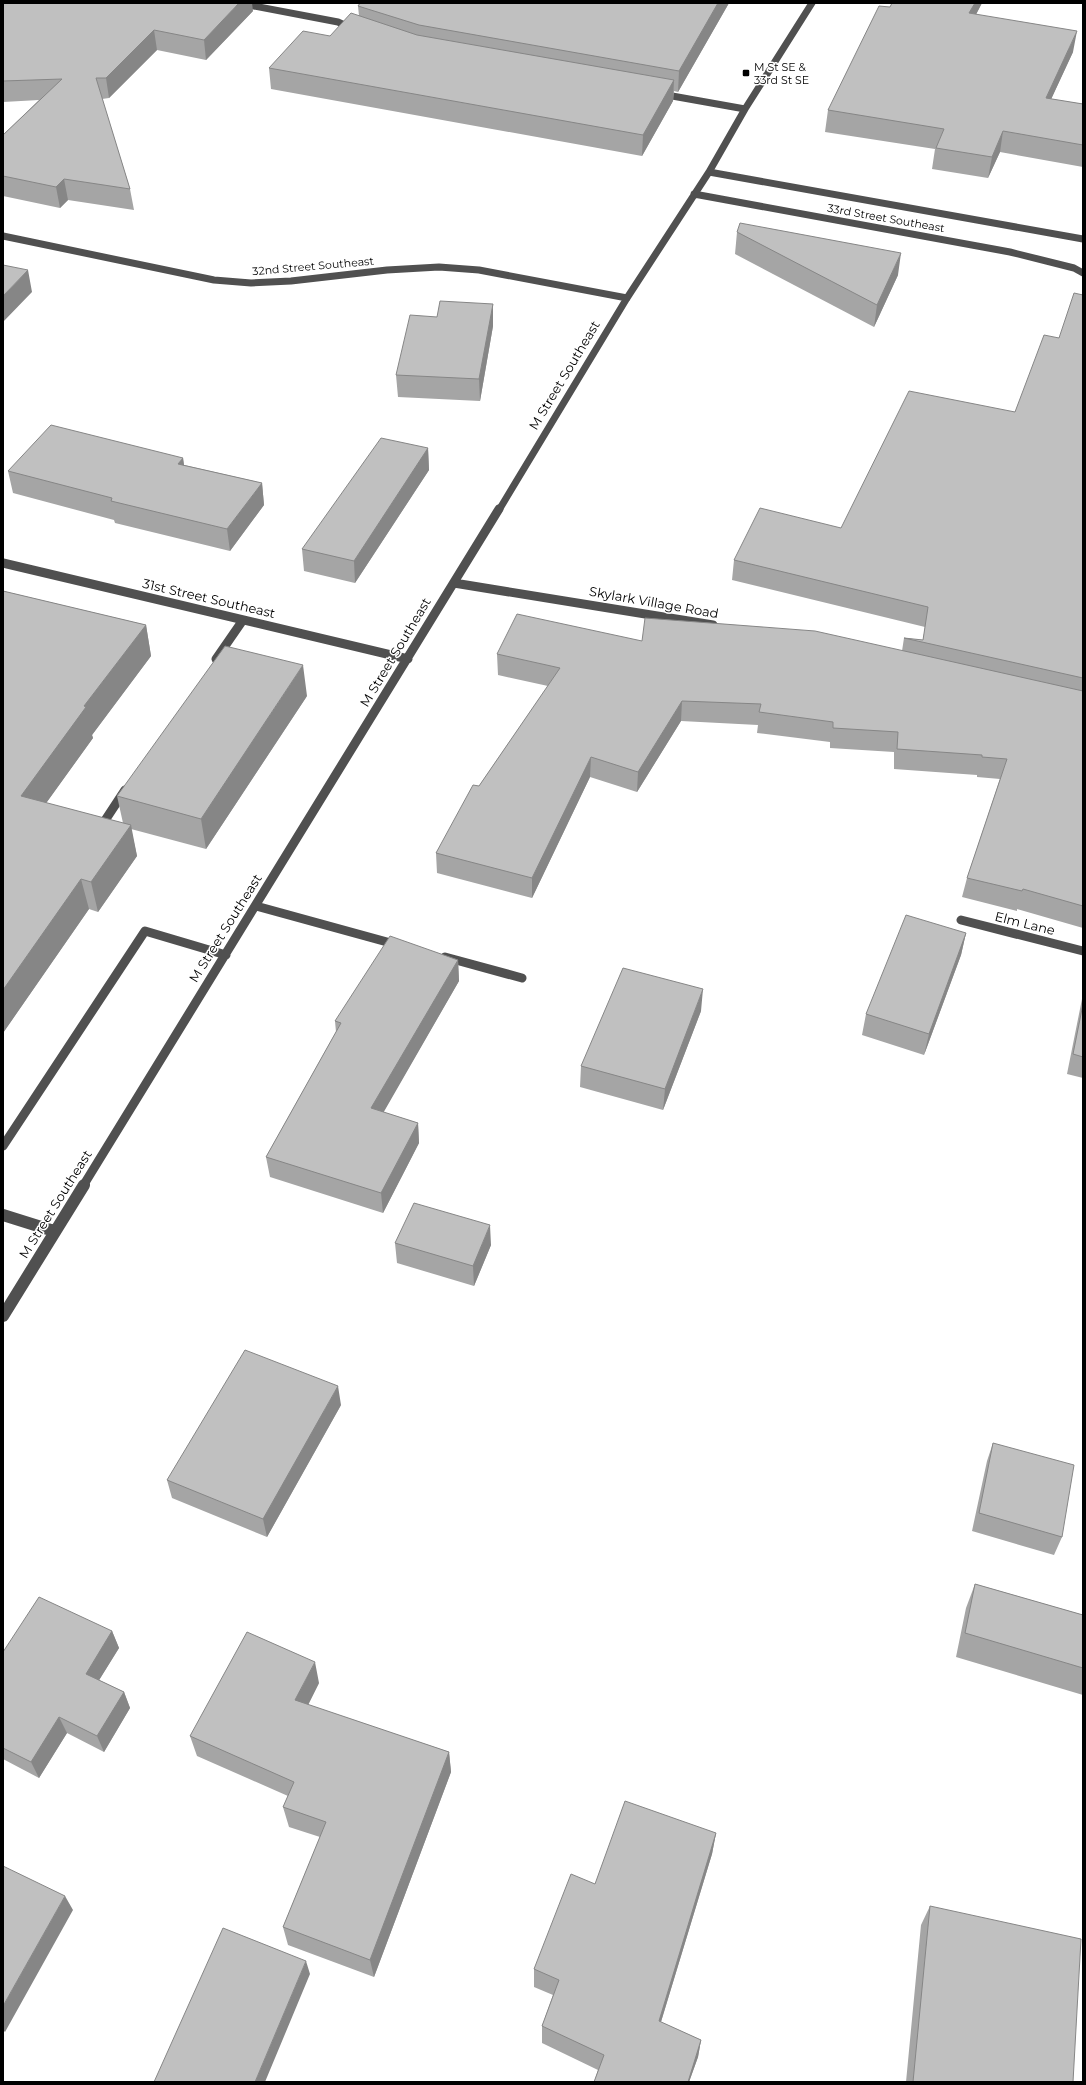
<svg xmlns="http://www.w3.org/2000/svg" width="1086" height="2085" font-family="Montserrat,sans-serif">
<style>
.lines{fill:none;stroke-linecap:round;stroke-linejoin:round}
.minor-far2{stroke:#505050;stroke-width:7}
.minor-far1{stroke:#505050;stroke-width:9}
.minor{stroke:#505050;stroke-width:12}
.wall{fill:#a5a5a5}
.shaded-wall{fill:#868686}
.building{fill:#c0c0c0;stroke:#868686}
.poi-dot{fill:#000;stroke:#fff;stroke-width:1.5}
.labels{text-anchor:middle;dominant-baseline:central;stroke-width:3;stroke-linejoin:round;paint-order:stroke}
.far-poi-label{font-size:11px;fill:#000;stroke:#fff;text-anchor:start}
.far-street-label{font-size:11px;fill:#000;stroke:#fff}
.street-label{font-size:13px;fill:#000;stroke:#fff}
</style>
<rect width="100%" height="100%" fill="#fff"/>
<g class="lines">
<!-- minor-far2 -->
<path class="minor-far2" d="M238,3L338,22L353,29
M661,94L745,109
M709,172L1083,239
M694,194L1010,252L1074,268L1083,273
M3,236L214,280L251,283L291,281L387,270L439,267L479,270L627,298
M499,510L627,298L709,172L745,109L812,3"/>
<!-- minor-far1 -->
<path class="minor-far1" d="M3,563L408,659
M454,583L713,625
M216,659L243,620
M102,825L125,790
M256,906L398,945
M961,920L1083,951
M445,957L522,978
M3,1146L145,931L226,955
M83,1186L499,509"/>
<!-- minor -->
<path class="minor" d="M3,1215L54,1231
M3,1316L84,1185"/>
</g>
<!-- wall -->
<path class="wall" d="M3,3L253,11L206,60L157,50L109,98L102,99L130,189L134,210L68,200L60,208L3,196V135L39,100L3,102Z
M360,3H729L678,92L674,91L673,101L642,156L271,89L269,68L330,36L359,16L358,6Z
M982,3L976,14L1073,52L1051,99L1083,104V167L1000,152L988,178L932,169L935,149L825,132L828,110L890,7Z
M737,232L898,275L874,327L735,254Z
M1083,295V928L1017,909V911L962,897L967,878L1000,779L977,777V775L894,769V752L830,748V742L757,733L758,725L681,721L637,792L590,777L532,898L437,873L436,853L479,786L548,686L498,675L497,654L642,641L902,651L904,638L923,640L925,627L732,580L734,560L841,528L1015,412L1059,338Z
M493,304V326L480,401L398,397L396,375L437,317Z
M428,448L429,470L355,583L304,571L302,549Z
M183,458L184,465L262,483L264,505L230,551L115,523L114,520L13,493L8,471Z
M3,591L146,625L151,656L92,735L93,738L46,803L123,823L117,796L307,696L206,849L131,829L137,856L98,912L89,909L3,1033Z
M966,933L961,955L924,1055L862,1035L866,1014Z
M458,960L459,981L383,1112L418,1123L419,1143L383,1213L270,1177L266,1157L336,1032L335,1021Z
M1083,994V1078L1067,1074Z
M701,1011L663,1110L580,1087L581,1066Z
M395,1243L491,1245L474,1286L397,1263Z
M341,1405L267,1537L172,1498L167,1480Z
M993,1443L1062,1537L1054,1555L972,1531L987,1461Z
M975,1584L1083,1615V1695L956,1657L966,1608Z
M112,1631L119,1648L99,1680L124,1692L130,1708L104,1752L67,1733L39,1778L3,1759V1652Z
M319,1683L308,1705L449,1752L451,1772L374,1977L288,1945L283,1927L320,1837L289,1827L283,1807L288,1796L197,1756L190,1736Z
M716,1833L712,1854L661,2022L701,2040L698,2057L689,2082H594L598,2070L542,2043V2026L553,1995L534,1987V1969L595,1884Z
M930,1906L1073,2082H906L921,1925Z"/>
<!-- shaded-wall -->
<path class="shaded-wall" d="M239,3H252L253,11L206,60L204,40Z
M718,3H729L678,92L679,71Z
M975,3H982L966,34L969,13Z
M154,30L157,50L109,98L106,78Z
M1077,31L1073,52L1042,119L1046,98Z
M674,80L673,101L642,156L643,135Z
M1003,131L1000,152L988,178L992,157Z
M64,179L68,200L60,208L56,187Z
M901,253L898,275L874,327L877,305Z
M28,270L32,292L3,322V296Z
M493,304V326L480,401L479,379Z
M428,448L429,470L355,583L354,561Z
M183,458L186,480L178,464Z
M262,483L264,505L230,551L227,529Z
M146,625L151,656L92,735L93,738L29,827L21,796L84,706Z
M303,665L307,696L206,849L201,819Z
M682,701L681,721L637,792L638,772Z
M591,757L590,777L532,898V878Z
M131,825L137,856L98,912L91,882Z
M81,879L89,909L3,1033V990Z
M966,933L961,955L924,1055L929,1034Z
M458,960L459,981L374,1129L371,1108Z
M703,989L701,1011L663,1110L665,1089Z
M418,1123L419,1143L383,1213L381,1193Z
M490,1225L491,1245L474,1286L473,1266Z
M338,1386L341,1405L267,1537L263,1519Z
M112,1631L119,1648L93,1690L86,1674Z
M315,1662L319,1683L300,1721L295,1700Z
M124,1692L130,1708L104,1752L97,1736Z
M59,1717L67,1733L39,1778L31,1762Z
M449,1752L451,1772L374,1977L370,1960Z
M716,1833L712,1854L656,2038L659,2021Z
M65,1896L73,1910L5,2032L3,2030V2006Z
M306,1961L310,1974L265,2082H255Z
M701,2040L698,2057L689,2082H688Z"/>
<!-- building -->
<path class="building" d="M3,3H239L204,40L154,30L106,78H96L130,189L64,179L56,187L3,176V135L62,79L3,81Z
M360,3H718L679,71L419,25L358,6Z
M892,3H975L969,13L1077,31L1046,98L1083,104V145L1003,131L992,157L936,148L944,129L828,110L879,6L890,7Z
M351,13L417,35L674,80L643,135L269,68L303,31L330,36Z
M740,223L901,253L877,305L737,232Z
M3,265L28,270L3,296Z
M1074,293L1083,295V678L904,638L923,640L928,607L734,560L760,508L841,528L909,391L1015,412L1044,335L1059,338Z
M440,301L493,304L479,379L396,375L410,315L437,317Z
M51,425L183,458L178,464L262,483L227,529L111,501L112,498L8,471Z
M381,438L428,448L354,561L302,549Z
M3,591L146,625L84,706L86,707L21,796L131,825L91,882L81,879L3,990Z
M517,614L642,641L645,618L815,631L1083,691V906L1023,889L1022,891L967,878L1007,759L982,757V755L897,749L898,732L833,728V722L759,712L761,704L682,701L638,772L591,757L532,878L436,853L473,785L479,786L560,668L497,654Z
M225,646L303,665L201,819L117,796Z
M906,915L966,933L929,1034L866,1014Z
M390,936L458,960L371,1108L418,1123L381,1193L266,1157L341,1023L335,1021Z
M623,968L703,989L665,1089L581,1066Z
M1083,1004V1057L1073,1054Z
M414,1203L490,1225L473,1266L395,1243Z
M245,1350L338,1386L263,1519L167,1480Z
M993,1443L1074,1465L1062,1537L979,1513Z
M975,1584L1083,1615V1668L965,1633Z
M39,1597L112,1631L86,1674L124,1692L97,1736L59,1717L31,1762L3,1748V1652Z
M247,1632L315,1662L295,1700L449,1752L370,1960L283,1927L326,1822L283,1807L294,1782L190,1736Z
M625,1801L716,1833L659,2021L701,2040L688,2082H594L604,2055L542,2026L559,1980L534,1969L571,1874L595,1884Z
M3,1866L65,1896L3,2006Z
M930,1906L1081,1939L1073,2082H913Z
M223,1928L306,1961L255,2082H154Z"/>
<!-- markers -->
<rect class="poi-dot" x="742" y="69" width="8" height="8" rx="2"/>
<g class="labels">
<!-- far-poi labels -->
<g class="far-poi-label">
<text x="754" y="67">M St SE &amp;<tspan x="754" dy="13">33rd St SE</tspan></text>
</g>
<!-- far-street labels -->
<g class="far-street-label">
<text transform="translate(886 218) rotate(10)">33rd Street Southeast</text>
<text transform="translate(313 266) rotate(-5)">32nd Street Southeast</text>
</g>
<!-- street labels -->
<g class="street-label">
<text transform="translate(564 375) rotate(-59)">M Street Southeast</text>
<text transform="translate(209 598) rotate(13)">31st Street Southeast</text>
<text transform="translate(654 602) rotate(10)">Skylark Village Road</text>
<text transform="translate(395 652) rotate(-59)">M Street Southeast</text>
<text transform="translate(1025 923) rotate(14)">Elm Lane</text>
<text transform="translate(225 928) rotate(-58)">M Street Southeast</text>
<text transform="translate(55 1204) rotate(-58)">M Street Southeast</text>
</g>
</g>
<!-- border -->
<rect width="1086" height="2085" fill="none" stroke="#000000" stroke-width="8"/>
</svg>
